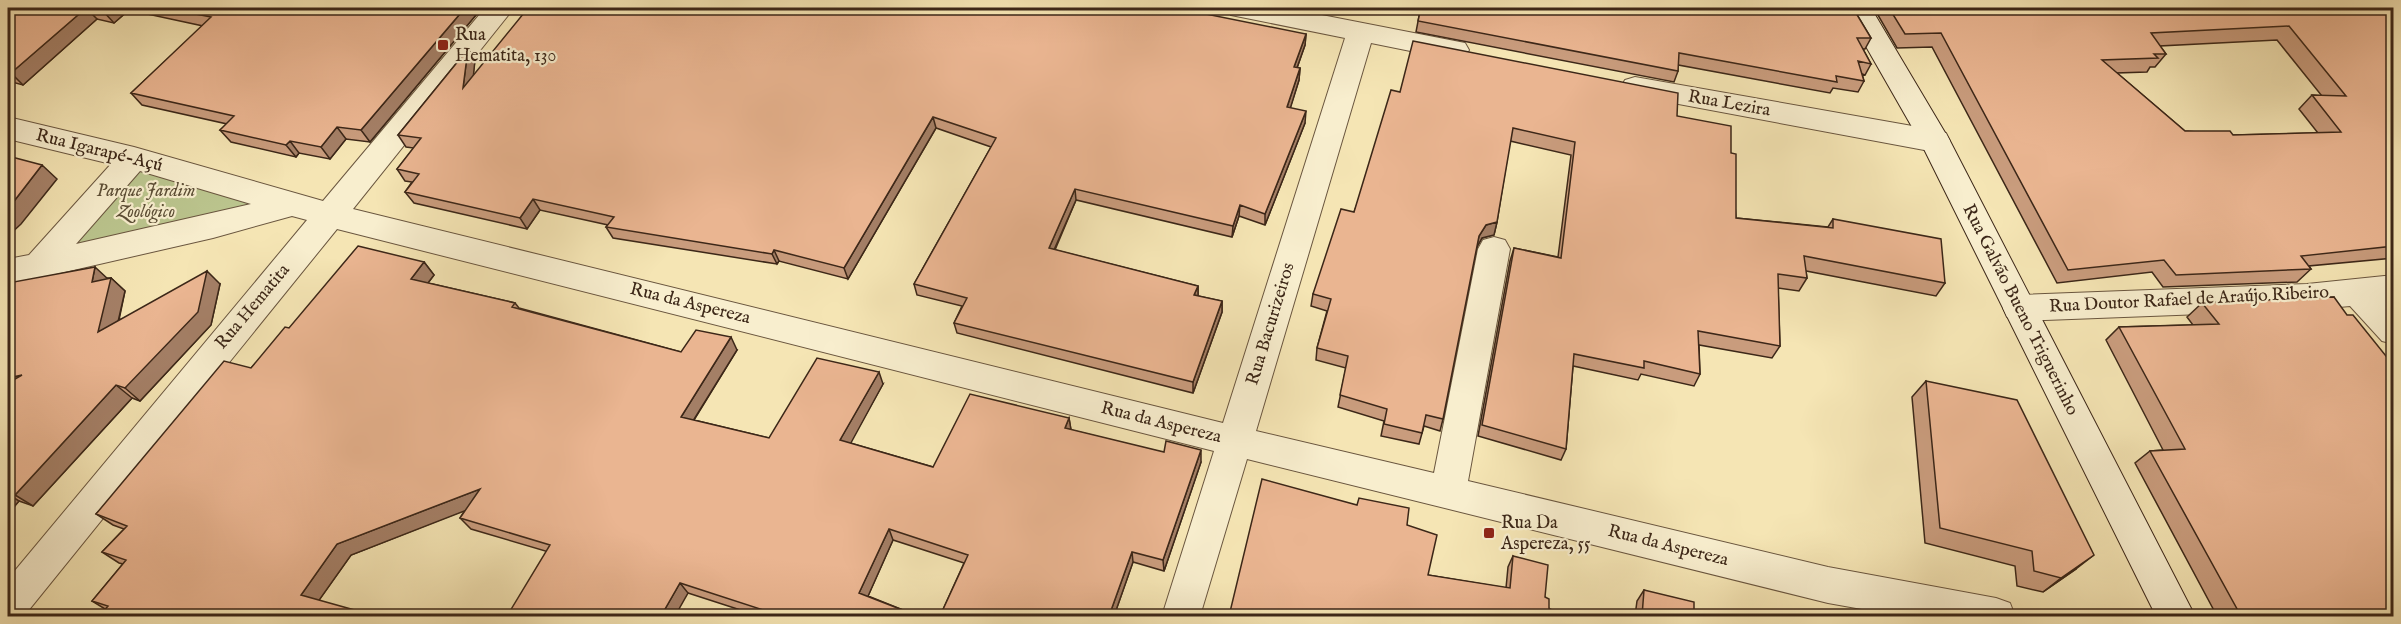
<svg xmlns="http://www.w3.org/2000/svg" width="2401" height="624" font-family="'IM FELL English',serif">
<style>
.green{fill:#bbc58e;stroke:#7c7653;stroke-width:1.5}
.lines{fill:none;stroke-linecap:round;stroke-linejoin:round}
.street-casing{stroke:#6a563f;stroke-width:2}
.secondary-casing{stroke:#3c2718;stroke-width:2}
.street{fill:#f8eece;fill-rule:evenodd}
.secondary{fill:#f8eece;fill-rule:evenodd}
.wall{fill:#c99c7d;stroke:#3c2718;stroke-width:1.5;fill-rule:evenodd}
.shaded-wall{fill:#a47f66;stroke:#3c2718;stroke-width:1.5}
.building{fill:#eab591;stroke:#3c2718;stroke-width:1.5;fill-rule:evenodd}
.poi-dot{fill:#8f2418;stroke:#f8eece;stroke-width:2}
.labels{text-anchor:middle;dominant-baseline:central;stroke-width:4.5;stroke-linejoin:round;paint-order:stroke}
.poi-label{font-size:18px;fill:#3c2718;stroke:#f8eece;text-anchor:start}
.street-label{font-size:18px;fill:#3c2718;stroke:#f8eece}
.park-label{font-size:18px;font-style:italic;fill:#5c4e36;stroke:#f8eece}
</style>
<rect width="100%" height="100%" fill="#f5e5b4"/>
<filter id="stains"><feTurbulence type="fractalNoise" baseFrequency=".00333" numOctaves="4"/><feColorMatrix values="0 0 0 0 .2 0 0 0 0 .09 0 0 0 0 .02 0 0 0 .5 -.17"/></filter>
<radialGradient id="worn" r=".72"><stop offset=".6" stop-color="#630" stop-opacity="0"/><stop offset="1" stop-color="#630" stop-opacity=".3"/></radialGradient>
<!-- green -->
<path class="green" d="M134,158L293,204L37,267Z"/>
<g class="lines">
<!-- street casing -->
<g class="street-casing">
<path id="street" d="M485,8H514L353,209L1223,423L1345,38L1241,17L1231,15L1228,8H1286L1465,43L1469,50L1465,57L1455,60L1371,43L1256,431L1434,473L1478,249L1483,240L1494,237L1505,240L1510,249L1468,481L1828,567L1996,598L2010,603L2015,616H1901L1828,603L1247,459L1200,616H1162L1214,451L337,229L24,616H8V579L307,220L292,216L213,238L8,285V259L29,255L111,164L8,139V117L134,147L323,201ZM140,171L251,204L76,244Z
M1635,77L1935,130L1946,133L1950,141L1946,149L1935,152L1625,94L1621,87L1625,80Z
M2394,275V301L2387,302L2394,308V344L2382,341L2350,306L2307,310L2019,321L2007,317L2003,308L2007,299L2019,295L2307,284Z"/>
</g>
<!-- secondary casing -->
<g class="secondary-casing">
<path id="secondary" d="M1844,8H1871L1950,141L2195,616H2156L1920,141Z"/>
</g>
<!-- street -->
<use href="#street" class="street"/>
<!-- secondary -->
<use href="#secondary" class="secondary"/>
</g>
<!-- wall -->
<path class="wall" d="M8,8H481V9L370,142L346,139L330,159L299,153L296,157L231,142L220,130L227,124L142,105L131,93L203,26L129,10L114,23L97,19L23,85L8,81Z
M1398,8H1853L1871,38L1865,49H1863L1871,64L1865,75L1862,74L1864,81L1858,92L1833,88L1830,93L1678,65V71L1674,82L1416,32L1420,11Z
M1876,8H2394V258L2309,266L2311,269L2297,282L2163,287L2152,272L2057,283L1932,47L1897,48L1875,10ZM2277,40L2322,96L2312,95L2299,109L2318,133L2233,135L2185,131L2117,73L2147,72L2150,67H2155L2166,54L2160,46Z
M1306,34L1305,45L1297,68H1300L1299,80L1290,108L1305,123L1265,225L1239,216L1232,237L1076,200L1055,250L1198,286V296L1222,301V312L1193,393L957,333L954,323L962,306L917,295L914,284L991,147L936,128L848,279L779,261L777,264L613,238L606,227L608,225L540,210L527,229L414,203L405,192L412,182L405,181L397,169L414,148L406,147L398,135L468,49L475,60L473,75Z
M1400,92L1677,116L1731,153L1736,218L1828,227L1833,219L1945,283L1936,296L1806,271L1807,278L1799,291L1778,288L1780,346L1772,358L1699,345L1700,374L1694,386L1641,374L1638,380L1573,366L1566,449L1561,460L1478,436L1510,261L1514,248L1558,257L1571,155L1510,141L1497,222L1494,235L1482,238L1477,246L1443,419L1440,431L1424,426L1419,444L1381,436L1384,421L1338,407L1346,368L1316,360L1317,348L1327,311L1311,306L1313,294L1354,212Z
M424,262L434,275L428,283L515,303L519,308L681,352L737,350L694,420L769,438L883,384L850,443L933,467L1069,418L1071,430L1201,462L1164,571L1133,562L1114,616H940L964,563L893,540L868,596L918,616H759L688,593L471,529L460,518L465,510L351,555L319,600L105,609L92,601L123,564L119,563L102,552L124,529L113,525L96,514L251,368L289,328Z
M108,278H111L125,291L119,320L220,284L211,325L140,401L132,398L33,506L19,501L8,514V283Z
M2334,297L2394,616H2217L2135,463L2150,451L2163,450L2106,340L2119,327L2193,325L2187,317L2202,303Z
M1926,381L2076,569L2043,592L2017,586L2015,566L1925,543L1912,397Z
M1407,525L1428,575L1506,588L1508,567L1513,556L1545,597L1549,609L1573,616H1229Z
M1644,590L1694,616H1635L1637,601Z"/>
<!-- shaded-wall -->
<path class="shaded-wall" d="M86,8L97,19L23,85L11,73Z
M107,8H128L129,10L114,23L103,11Z
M465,8H481V9L370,142L361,130Z
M1306,34L1305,45L1293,79L1294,67Z
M468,49L475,60L471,99L463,88Z
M1300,68L1299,80L1287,119V107Z
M1306,111L1305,123L1265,225V214Z
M933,117L936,128L848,279L844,268Z
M337,127L346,139L330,159L321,147Z
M290,141L299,153L296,157L286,145Z
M42,165L57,179L21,224L8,236V209Z
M1075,189L1076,200L1050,259L1049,248Z
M533,199L540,210L527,229L520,218Z
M1240,205L1239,216L1232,237L1233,226Z
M1497,222L1494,235L1482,238L1476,249L1479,236L1486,225Z
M774,250L779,261L777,264L772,254Z
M424,262L434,275L421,292L411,279Z
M95,267L109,280L111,278L125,291L113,344L98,332L92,282Z
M207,271L220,284L211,325L140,401L125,388Z
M1198,286V296L1194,295Z
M1222,301V312L1193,393V382Z
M731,337L737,350L688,429L681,417Z
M879,372L883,384L846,452L840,440Z
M22,375L8,394V378Z
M116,385L132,398L33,506L15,495Z
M1069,418L1071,430L1065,428Z
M1201,450V462L1164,571L1163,560Z
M480,489L490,501L351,555L315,606L301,595L337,544Z
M8,494L19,501L8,514Z
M889,529L893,540L865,603L859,593Z
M1132,552L1133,562L1114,616H1109Z
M2094,555L2076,569L2043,592L2061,578Z
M680,583L688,593L675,616H661Z"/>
<!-- building -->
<path class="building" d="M8,8H86L11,73L8,72Z
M88,8H107L103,11Z
M165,8H465L361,130L337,127L321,147L290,141L286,145L220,130L234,116L131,93L211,17Z
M528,8H1176L1306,34L1294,67L1300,68L1287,107L1306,111L1265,214L1240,205L1233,226L1075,189L1049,248L1198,286L1194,295L1222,301L1193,382L954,323L967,298L914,284L996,138L933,117L844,268L774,250L772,254L606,227L614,217L533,199L520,218L405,192L419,174L397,169L421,138L398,135L468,49L463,88Z
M1421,8H1853L1871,38H1857L1871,64L1858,61L1864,81L1836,76L1837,82L1679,53L1678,71L1418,21Z
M1889,8H2394V246L2301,256L2311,269L2176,275L2164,260L2068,270L1941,33L1905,34ZM2289,26L2346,96L2312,95L2341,132L2233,135L2230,131H2185L2102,60L2158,58L2154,54H2166L2151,33Z
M1413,41L1678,93L1677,116L1731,126V153L1736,154V218L1833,228V219L1941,239L1945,283L1804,256L1807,278L1778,274L1780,346L1698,331L1700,374L1644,361V368L1574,354L1566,449L1482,425L1514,248L1561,258L1575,142L1513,128L1497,222L1486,225L1479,236L1443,419L1426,415L1422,433L1384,424L1387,409L1340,395L1348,356L1317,348L1331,299L1313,294L1341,209L1354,212L1391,90L1400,92Z
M8,156L42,165L8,209Z
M358,246L424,262L411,279L515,303L512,307L681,352L696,330L731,337L681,417L769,438L817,358L879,372L840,440L933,467L970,394L1069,418L1065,428L1164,452L1166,441L1201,450L1163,560L1132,552L1109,616H940L968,555L889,529L859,593L918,616H782L680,583L661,616H507L550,545L460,518L480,489L337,544L301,595L376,616H99L108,606L92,601L126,560L102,552L127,526L96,514L224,361L251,368L285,327L289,328Z
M95,267L92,282L111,278L98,332L207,271L198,312L125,388L116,385L15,495L8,492V383L22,375L8,378V283Z
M2334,297L2347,315H2353L2394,366V616H2241L2150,451L2185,449L2119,327L2219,324L2202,303Z
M1926,381L2017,400L2094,555L2061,578L2034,571L2032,551L1940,528Z
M1262,479L1357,505L1359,498L1409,508L1407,525L1437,535L1428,575L1510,588L1513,556L1548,565L1545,597L1549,599V609L1573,616H1492L1472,612L1471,616H1229Z
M1644,590L1694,602V616H1642Z"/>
<!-- markers -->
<g class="poi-dot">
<rect x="437" y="39" width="12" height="12" rx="3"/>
<rect x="1483" y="527" width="12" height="12" rx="3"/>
</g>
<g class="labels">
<!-- poi labels -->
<g class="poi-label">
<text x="455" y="35">Rua<tspan x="455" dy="21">Hematita, 130</tspan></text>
<text x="1501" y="523">Rua Da<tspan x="1501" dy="21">Aspereza, 55</tspan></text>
</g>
<!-- street labels -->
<g class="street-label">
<text transform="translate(1729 104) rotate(10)">Rua Lezira</text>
<text transform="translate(99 151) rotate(14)">Rua Igarapé-Açú</text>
<text transform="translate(2189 300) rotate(-3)">Rua Doutor Rafael de Araújo Ribeiro</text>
<text transform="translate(690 304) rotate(14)">Rua da Aspereza</text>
<text transform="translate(253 307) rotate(-50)">Rua Hematita</text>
<text transform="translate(2020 310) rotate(63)">Rua Galvão Bueno Triguerinho</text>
<text transform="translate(1271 324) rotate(-73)">Rua Bacurizeiros</text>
<text transform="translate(1161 423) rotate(14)">Rua da Aspereza</text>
<text transform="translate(1668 546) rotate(14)">Rua da Aspereza</text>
</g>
<!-- park labels -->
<g class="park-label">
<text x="146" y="191">Parque Jardim<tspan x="146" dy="21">Zoológico</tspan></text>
</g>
</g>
<!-- margin -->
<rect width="2401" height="624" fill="none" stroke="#f5e5b4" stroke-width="30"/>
<rect x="9" y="9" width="2383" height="606" fill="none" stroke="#3c2718" stroke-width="3"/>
<rect x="15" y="15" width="2371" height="594" fill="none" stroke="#3c2718" stroke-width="1.5"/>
<rect width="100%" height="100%" filter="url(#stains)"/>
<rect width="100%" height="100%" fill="url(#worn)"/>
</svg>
